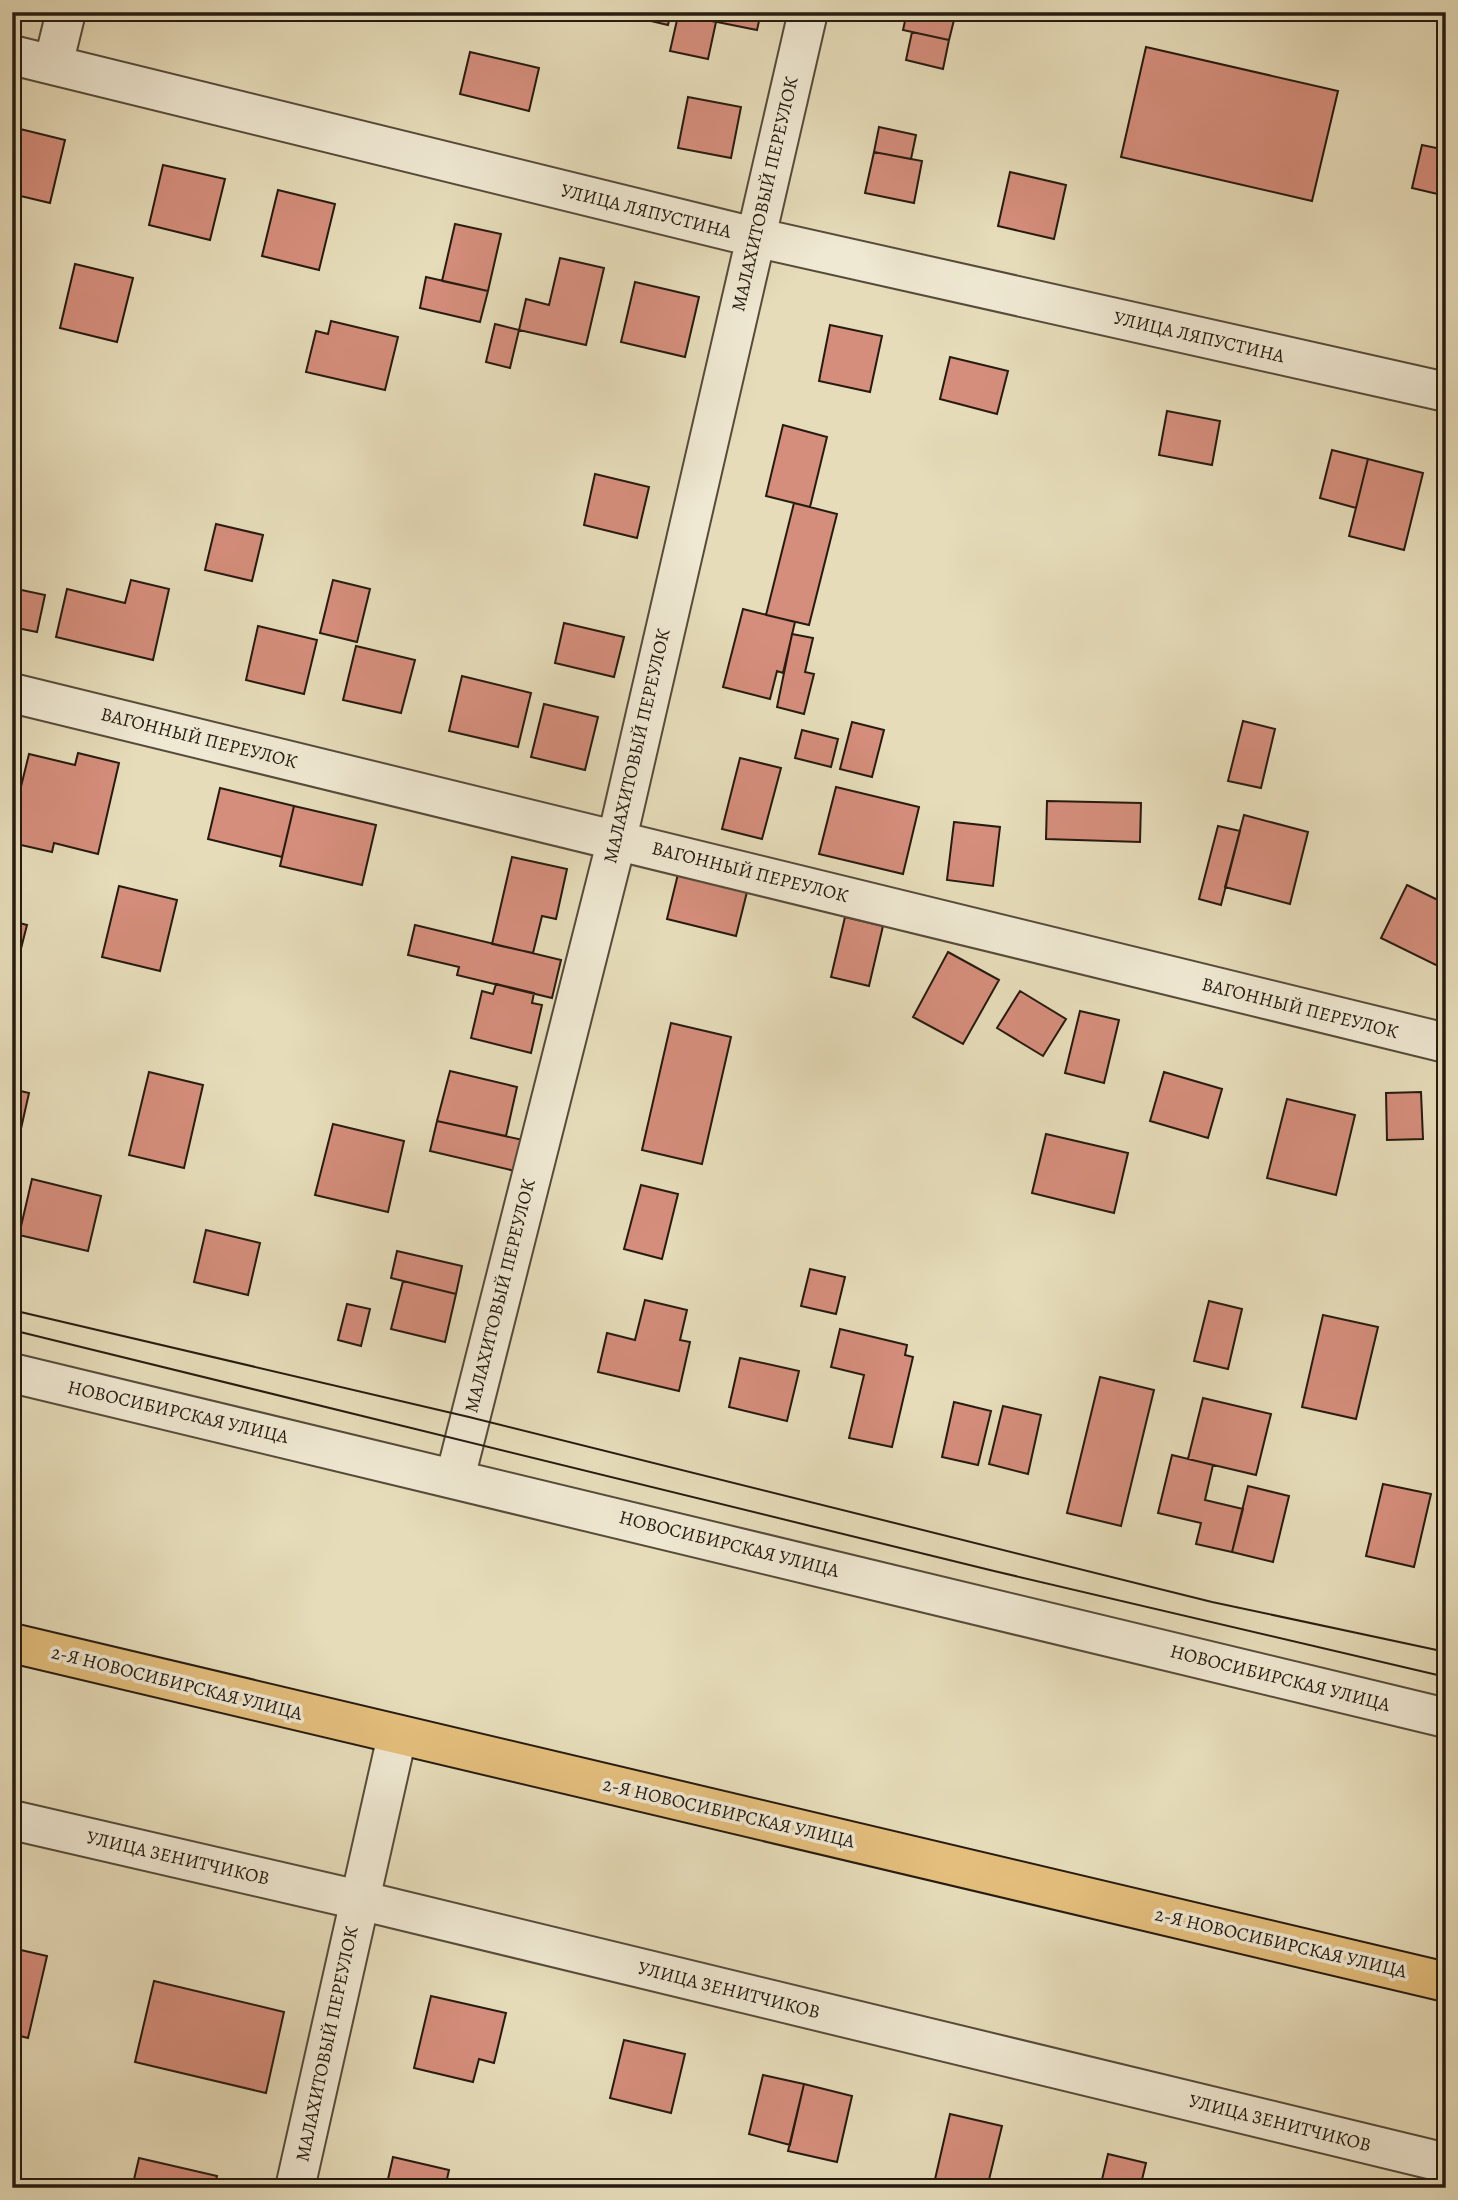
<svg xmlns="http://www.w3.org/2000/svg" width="1458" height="2200" font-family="Alegreya,serif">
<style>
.building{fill:#d58e7c;stroke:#261b10;stroke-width:2}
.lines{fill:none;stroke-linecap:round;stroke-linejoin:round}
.minor-casing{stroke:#564b3a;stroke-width:42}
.major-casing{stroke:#261b10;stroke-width:42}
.minor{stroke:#efe8d2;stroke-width:38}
.major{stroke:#e3be7c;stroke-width:38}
.tram{stroke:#261b10;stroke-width:2}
.labels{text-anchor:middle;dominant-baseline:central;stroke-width:7;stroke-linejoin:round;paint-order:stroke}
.street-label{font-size:19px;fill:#261b10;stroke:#efe8d2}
</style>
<rect width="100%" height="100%" fill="#e6dcb9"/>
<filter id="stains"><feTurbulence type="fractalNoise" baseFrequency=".00286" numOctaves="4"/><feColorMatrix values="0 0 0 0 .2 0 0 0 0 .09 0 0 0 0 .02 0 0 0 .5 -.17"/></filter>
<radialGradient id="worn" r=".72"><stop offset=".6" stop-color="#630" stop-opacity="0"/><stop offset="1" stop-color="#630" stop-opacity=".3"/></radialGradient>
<!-- building -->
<path class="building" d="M653,12H671L668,25L651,21Z
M671,12H709L707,20L716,22L708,59L670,51L677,20L670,19Z
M709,12H761L757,30L707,20Z
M907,12H956L949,40L903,30Z
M912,32L949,40L943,69L906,60Z
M1146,47L1338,91L1312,201L1121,157Z
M470,52L539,68L529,111L460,94Z
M688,97L741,107L731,158L678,148Z
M12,127L65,140L50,203L12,194Z
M879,127L916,135L911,159L874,152Z
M1422,145L1446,150V196L1412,188Z
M874,152L922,161L914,203L865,193Z
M163,165L225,179L210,240L149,225Z
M1010,172L1066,185L1054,239L998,226Z
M278,190L335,204L319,270L262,256Z
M455,224L501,234L488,291L442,281Z
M560,258L604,268L586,345L519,330L526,299L549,305Z
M75,264L133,278L117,342L60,328Z
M426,277L488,291L480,322L420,308Z
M635,282L699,297L685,357L621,342Z
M331,321L398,337L385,390L306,372L316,331L328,334Z
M495,324L519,330L510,368L486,362Z
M830,325L882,336L870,392L819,381Z
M950,357L1008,371L997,414L940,399Z
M1167,411L1220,421L1212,465L1159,455Z
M783,425L827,437L810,507L766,496Z
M1332,450L1368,459L1356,508L1320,498Z
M1368,459L1423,473L1404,550L1349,536Z
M595,474L649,487L637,538L584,525Z
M794,503L837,514L809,625L766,615Z
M216,524L263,535L252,581L205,570Z
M131,580L169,589L153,660L56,637L67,589L125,603Z
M333,580L370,589L357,642L320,633Z
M12,588L45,595L37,632L12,627Z
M743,609L795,622L783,673L777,671L770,699L723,687Z
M564,623L624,637L614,677L555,663Z
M258,626L317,640L304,694L246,680Z
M792,634L813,638L805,672L814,674L804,714L777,707Z
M356,646L415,660L401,713L343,700Z
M462,676L531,693L518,747L449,731Z
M544,704L598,717L585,770L531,757Z
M1243,721L1275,729L1261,788L1228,781Z
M852,722L884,730L872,777L840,769Z
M802,730L838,739L831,767L795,758Z
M78,753L119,763L98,854L54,843L52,852L12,843V823L29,754L75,765Z
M740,758L781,768L762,839L722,829Z
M836,787L919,807L903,874L819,854Z
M220,788L294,806L282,857L208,839Z
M1047,801L1141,803L1140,842L1046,839Z
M294,806L376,825L362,885L280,866Z
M1244,815L1308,832L1290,904L1225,887Z
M954,822L1000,827L993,886L947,880Z
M1218,826L1240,831L1221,905L1199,899Z
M512,857L567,869L556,919L542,916L533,953L492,944Z
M678,874L747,892L736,936L667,919Z
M1407,885L1446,904V970L1381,938Z
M119,886L177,900L160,971L102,957Z
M845,917L883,926L869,986L831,977Z
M12,921L27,925L14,976H12Z
M415,925L561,960L552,998L457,975L459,967L408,955Z
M948,952L999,980L963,1044L913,1017Z
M496,984L534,993L532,1003L542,1005L531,1053L471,1038L482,991L493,994Z
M1020,991L1066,1019L1043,1056L997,1028Z
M1080,1011L1119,1020L1104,1083L1065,1073Z
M671,1023L731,1037L702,1164L642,1150Z
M450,1071L517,1087L506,1136L437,1121Z
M149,1072L203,1085L184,1168L129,1155Z
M1164,1072L1222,1089L1208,1138L1150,1121Z
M12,1089L29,1093L16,1151L12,1150Z
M1421,1092L1423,1139L1387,1140L1386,1093Z
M1287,1099L1355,1115L1336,1195L1267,1178Z
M437,1121L523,1140L515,1171L430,1151Z
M333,1124L404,1141L388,1212L315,1195Z
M1046,1134L1128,1153L1114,1213L1032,1193Z
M32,1179L101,1196L88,1251L19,1235Z
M641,1185L678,1194L662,1259L624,1249Z
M206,1230L260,1243L248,1295L194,1282Z
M397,1251L462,1266L456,1294L391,1278Z
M810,1269L845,1277L836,1314L801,1306Z
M403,1281L456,1294L445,1342L391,1329Z
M645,1300L687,1310L680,1340L690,1342L679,1391L598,1372L607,1333L635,1340Z
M1209,1301L1242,1309L1228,1369L1194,1361Z
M347,1304L370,1309L361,1346L338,1340Z
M1323,1315L1378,1327L1356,1419L1302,1407Z
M840,1329L907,1345L905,1355L913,1357L892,1447L849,1438L864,1375L831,1367Z
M740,1358L799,1371L787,1421L729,1407Z
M1100,1377L1154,1390L1121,1526L1067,1513Z
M1203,1398L1271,1414L1256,1475L1188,1459Z
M954,1402L991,1411L978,1465L942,1457Z
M1003,1406L1041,1415L1028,1474L989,1464Z
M1172,1455L1213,1465L1205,1500L1243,1509L1232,1552L1196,1544L1201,1523L1158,1513Z
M1383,1484L1431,1494L1414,1567L1366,1556Z
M1248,1486L1289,1496L1273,1562L1232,1552Z
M12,1948L47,1956L28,2038L12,2034Z
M154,1981L284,2012L266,2093L135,2062Z
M431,1996L506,2013L494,2063L479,2059L473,2082L414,2068Z
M624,2040L685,2054L671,2113L610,2098Z
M763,2075L804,2084L790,2145L749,2134Z
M804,2084L852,2096L837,2162L788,2151Z
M950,2114L1002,2126L987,2188H933Z
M1108,2154L1146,2163L1140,2188H1100Z
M393,2157L449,2170L445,2188H386Z
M139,2158L217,2176L214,2188H132Z"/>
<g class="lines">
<!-- minor casing -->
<g class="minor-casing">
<path id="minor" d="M12,55L754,237L1446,392
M53,65L66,12
M12,693L1446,1043
M12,1373L1446,1718
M455,1478L617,839L808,12
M12,1820L359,1900L1446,2163
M295,2188L397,1736"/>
</g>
<!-- major casing -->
<g class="major-casing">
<path id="major" d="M12,1643L1446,1982"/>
</g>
<!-- minor -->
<use href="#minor" class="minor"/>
<!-- major -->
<use href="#major" class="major"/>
<!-- tram -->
<path class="tram" d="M12,1310L469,1417L1212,1602L1446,1652
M12,1330L994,1571L1446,1677"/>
</g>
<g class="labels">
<!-- street labels -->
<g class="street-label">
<text transform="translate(765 194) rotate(-77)">МАЛАХИТОВЫЙ ПЕРЕУЛОК</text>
<text transform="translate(646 211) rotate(14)">УЛИЦА ЛЯПУСТИНА</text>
<text transform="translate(1199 337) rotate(13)">УЛИЦА ЛЯПУСТИНА</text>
<text transform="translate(199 738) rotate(14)">ВАГОННЫЙ ПЕРЕУЛОК</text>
<text transform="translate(637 746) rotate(-77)">МАЛАХИТОВЫЙ ПЕРЕУЛОК</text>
<text transform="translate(750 872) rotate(14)">ВАГОННЫЙ ПЕРЕУЛОК</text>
<text transform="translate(1300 1008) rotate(14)">ВАГОННЫЙ ПЕРЕУЛОК</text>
<text transform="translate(500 1296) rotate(-76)">МАЛАХИТОВЫЙ ПЕРЕУЛОК</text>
<text transform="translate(178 1412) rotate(13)">НОВОСИБИРСКАЯ УЛИЦА</text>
<text transform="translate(729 1544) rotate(14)">НОВОСИБИРСКАЯ УЛИЦА</text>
<text transform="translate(1280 1678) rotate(14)">НОВОСИБИРСКАЯ УЛИЦА</text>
<text transform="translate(177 1683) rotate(14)">2-Я НОВОСИБИРСКАЯ УЛИЦА</text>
<text transform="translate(729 1813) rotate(13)">2-Я НОВОСИБИРСКАЯ УЛИЦА</text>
<text transform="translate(178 1858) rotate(13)">УЛИЦА ЗЕНИТЧИКОВ</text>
<text transform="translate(1281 1943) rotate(13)">2-Я НОВОСИБИРСКАЯ УЛИЦА</text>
<text transform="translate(729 1990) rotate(14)">УЛИЦА ЗЕНИТЧИКОВ</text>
<text transform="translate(327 2044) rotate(-78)">МАЛАХИТОВЫЙ ПЕРЕУЛОК</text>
<text transform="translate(1280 2123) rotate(14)">УЛИЦА ЗЕНИТЧИКОВ</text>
</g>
</g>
<!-- margin -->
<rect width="1458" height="2200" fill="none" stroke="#e6dcb9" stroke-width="42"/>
<rect x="14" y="14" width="1430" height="2172" fill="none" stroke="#261b10" stroke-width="3.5"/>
<rect x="21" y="21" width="1416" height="2158" fill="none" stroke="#261b10" stroke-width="2"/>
<rect width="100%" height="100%" filter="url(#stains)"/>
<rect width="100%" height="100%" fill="url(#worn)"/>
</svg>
